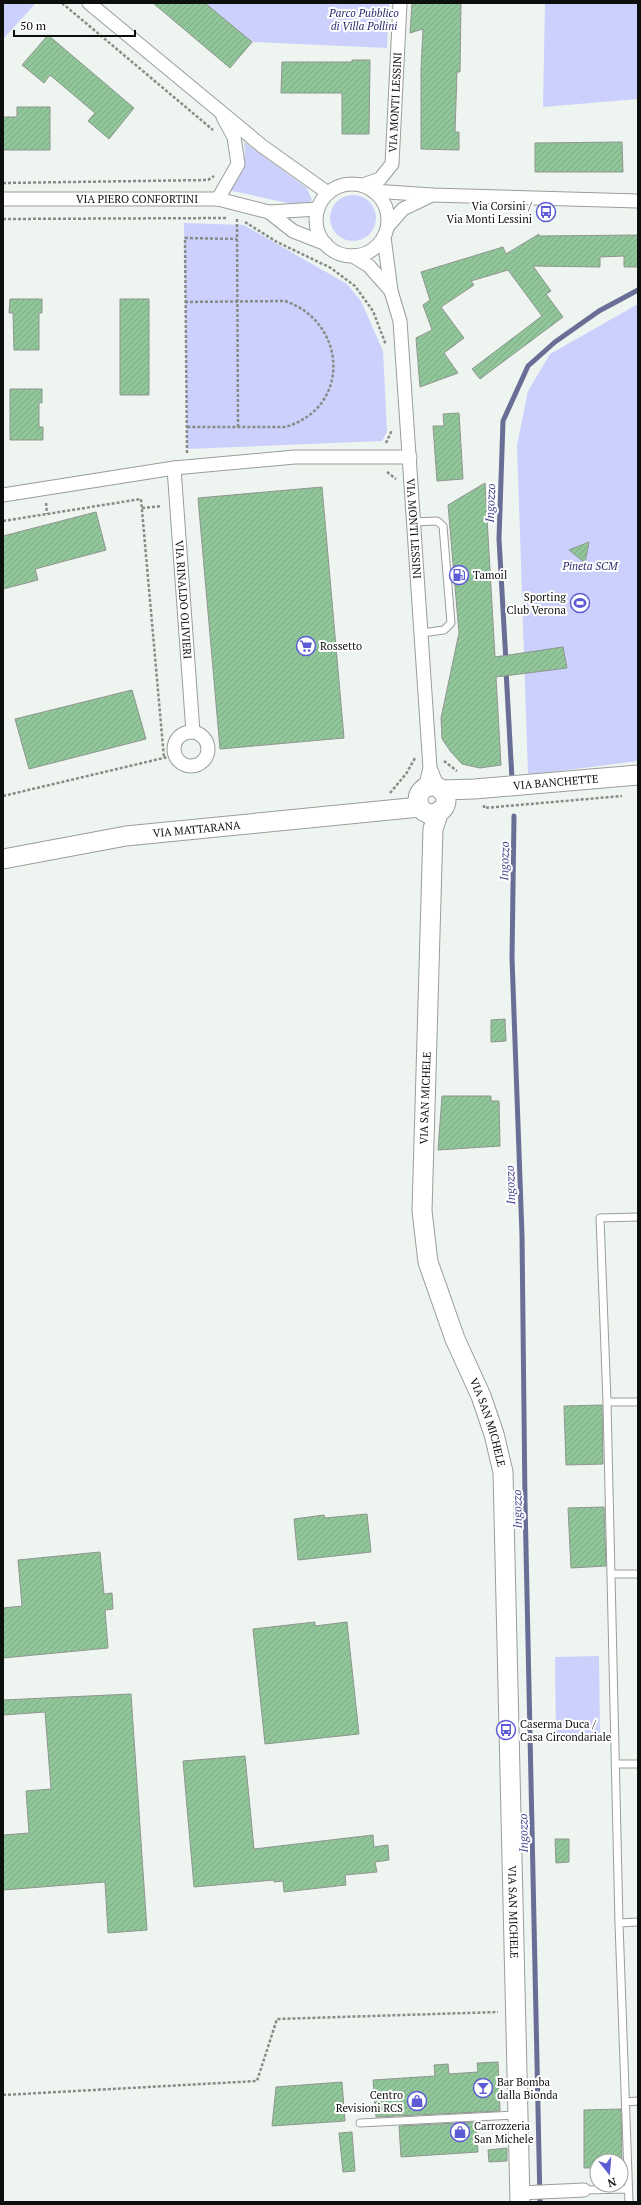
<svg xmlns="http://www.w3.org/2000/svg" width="641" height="2205" font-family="'PT Serif',serif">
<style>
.green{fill:#cbd1fc}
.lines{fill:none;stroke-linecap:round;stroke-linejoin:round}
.stream{stroke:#696e96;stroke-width:5}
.building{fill:url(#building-hatch);stroke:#909590}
.lane-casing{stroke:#9a9e9a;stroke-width:9}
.street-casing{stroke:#9a9e9a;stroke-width:15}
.secondary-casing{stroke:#9a9e9a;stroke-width:21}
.path{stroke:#888c88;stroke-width:2.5;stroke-dasharray:3 2;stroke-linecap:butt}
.lane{stroke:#fff;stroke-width:7}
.street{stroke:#fff;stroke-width:13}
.secondary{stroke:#fff;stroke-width:19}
.labels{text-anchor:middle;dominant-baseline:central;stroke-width:4;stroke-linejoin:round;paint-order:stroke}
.park-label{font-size:11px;font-style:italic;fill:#2e2c71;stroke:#fff}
.street-label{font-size:11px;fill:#0d0f0d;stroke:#fff}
.poi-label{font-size:11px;fill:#0d0f0d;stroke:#fff;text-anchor:start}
.water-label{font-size:12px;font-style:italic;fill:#484a91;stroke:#fff}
</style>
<defs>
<pattern id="building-hatch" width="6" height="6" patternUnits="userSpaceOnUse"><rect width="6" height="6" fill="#90c699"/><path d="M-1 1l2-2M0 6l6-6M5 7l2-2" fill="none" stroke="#7ba983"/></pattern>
</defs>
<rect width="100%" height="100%" fill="#eef4ef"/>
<!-- green -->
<path class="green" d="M3,3H36L3,39Z
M205,3H389L387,48L252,42Z
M545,3H638V99L543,107Z
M244,142L307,188L312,200L307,205H297L228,190C242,177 247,161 244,142Z
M330 218a23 23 0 1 1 46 0a23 23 0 1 1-46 0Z
M184,223L244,225L347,284L361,301L383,351L387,432L382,441L187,449Z
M638,304V761L528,775L517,445L528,391L550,354Z
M599,1656L600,1739L556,1740L555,1657Z"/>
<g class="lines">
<!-- stream -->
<path class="stream" d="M506,662L499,539L503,421L528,366L555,342L599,311L638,290
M506,670L512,779
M514,816L512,958L522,1235L525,1501L540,2202"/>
</g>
<!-- building -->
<path class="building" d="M153,3H205L252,42L230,68Z
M412,3H461L460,72H457L455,132H459V150L421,149V69L423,29L410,33Z
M48,35L134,108L109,139L88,121L95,113L50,75L44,83L22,65Z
M352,60H370L369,134H342V93H281L282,62H352Z
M17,107H50V150H3V117H17Z
M622,142L623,172H535V143Z
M539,234V236L638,235V267H624V256L600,257V267L533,266L551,291L546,294L563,317L480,379L472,369L542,316L508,270L471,281L474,285L441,307L464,338L444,353L458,373L420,387L416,338L432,330L423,305L430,300L421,272L503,247L506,254Z
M10,299H42V313H39V350H14L13,313H9Z
M120,299H149V395H120Z
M10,389H42V403L39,402V427H43V440H10Z
M459,413L463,479L437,481L433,426H444L443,414Z
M485,483L495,657L563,647L567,668L496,677L501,765L480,768L462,764L451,752L442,739L441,718L459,633L448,505Z
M322,487L344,738L220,749L198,498Z
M96,512L106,550L35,569L38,580L3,589V536Z
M589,542L585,563L569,550Z
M132,690L146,739L29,769L15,719Z
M505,1019L506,1041L491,1042V1020Z
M442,1096H491V1101H499L500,1146L438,1150Z
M602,1405L603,1464L566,1465L564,1406Z
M604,1507L606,1566L571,1568L568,1508Z
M367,1514L371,1552L298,1560L294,1519L324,1515L325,1518Z
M100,1552L104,1594L112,1593L113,1609L105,1610L108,1648L3,1658V1608L22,1606L18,1560Z
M315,1622V1626L347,1622L359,1734L265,1744L253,1629Z
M131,1694L147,1930L108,1933L105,1882L3,1890V1835L29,1833L26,1791L51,1789L45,1712L3,1715V1700Z
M245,1756L254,1849L373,1835L374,1847L388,1845L389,1860L375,1862L377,1872L345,1875L346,1885L284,1892L283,1881L274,1882V1880L194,1887L183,1761Z
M555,1839H569V1862L556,1863Z
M498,2062L500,2111L376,2117L373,2080L435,2076L434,2065L448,2064L449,2074L478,2072L477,2063Z
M342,2082L345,2121L272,2126L276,2087Z
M621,2109L622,2168L621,2161H597V2168H584V2110Z
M476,2122L478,2152L401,2157L399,2126Z
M352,2132L355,2171L343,2172L339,2133Z
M507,2148V2161L489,2162L488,2150Z"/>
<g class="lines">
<!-- lane casing -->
<g class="lane-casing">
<path id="lane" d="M414,522L437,521L443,526L451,623L444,630L421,633
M607,1402H638
M612,1574H638
M616,1764H638
M619,1923L638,1922
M626,2102L638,2101
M360,2123L517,2115
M584,2190L628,2189
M629,2202L619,1923L607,1402L600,1218L638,1217"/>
</g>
<!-- street casing -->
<g class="street-casing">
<g id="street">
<path d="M89,3L262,146L328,193"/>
<circle cx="352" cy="220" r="36"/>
<path id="s1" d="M363,185L380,179L392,164L400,3"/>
<path d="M373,191L432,195L638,201"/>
<path id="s2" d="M3,199H218L269,212L318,209"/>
<path d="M218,199L238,164L234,137L223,117"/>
<path d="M269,212L293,231L326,244"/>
<path d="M388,226L403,209L432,195"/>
<path id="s3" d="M384,237L391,291L400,321L430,768L438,788"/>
<path d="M353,256L369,266L391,291"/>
<path id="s4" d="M174,468L193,732"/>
<path d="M3,495L174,468L295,457H410"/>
<circle cx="191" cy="749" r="17"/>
<path d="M425,788L430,768"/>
<path d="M520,2193L584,2190"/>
</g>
</g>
<!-- secondary casing -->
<g class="secondary-casing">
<g id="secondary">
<circle cx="432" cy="800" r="14"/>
<path id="s5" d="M441,790L474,789L638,775"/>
<path id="s6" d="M439,811L433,829L422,1211L428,1262L455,1339L481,1396L494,1434L503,1472L520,2202"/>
<path id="s7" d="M3,859L126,836L420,807"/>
</g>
</g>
<!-- path -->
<path class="path" d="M62,3L213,130
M3,183L208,180L214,176
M3,219L228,218
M237,219L238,427
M245,222L277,242L331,268L355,286L373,311L386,345
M185,302L285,301C347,322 352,408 285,427H186
M386,443L392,430
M187,453L185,238L237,239
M387,472L396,479
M46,503L47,514
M142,508L162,506
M3,521L141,499L164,758
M444,761L457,771
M390,793L406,774L415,758
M3,796L176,755
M484,805V808L622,796
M3,2095L257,2081L277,2019L498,2012"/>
<!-- lane -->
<use href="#lane" class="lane"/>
<!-- street -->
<use href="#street" class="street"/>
<!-- secondary -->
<use href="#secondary" class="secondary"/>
</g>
<!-- icons -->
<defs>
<g id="bus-ring" transform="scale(1)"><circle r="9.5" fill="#fff" stroke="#5e5cd5" stroke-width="1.5"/><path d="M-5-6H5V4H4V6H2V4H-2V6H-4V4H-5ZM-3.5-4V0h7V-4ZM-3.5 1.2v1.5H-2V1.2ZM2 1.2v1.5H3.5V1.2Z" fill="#5e5cd5"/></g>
<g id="fuel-ring" transform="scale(1)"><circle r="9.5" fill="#fff" stroke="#5e5cd5" stroke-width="1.5"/><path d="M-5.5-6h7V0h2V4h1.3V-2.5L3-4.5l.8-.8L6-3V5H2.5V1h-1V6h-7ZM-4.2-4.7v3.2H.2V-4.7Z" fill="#5e5cd5"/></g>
<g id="stadium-ring" transform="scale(1)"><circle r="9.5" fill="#fff" stroke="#5e5cd5" stroke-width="1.5"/><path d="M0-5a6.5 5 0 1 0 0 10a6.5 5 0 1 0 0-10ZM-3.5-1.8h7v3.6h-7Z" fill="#5e5cd5"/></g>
<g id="supermarket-ring" transform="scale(1)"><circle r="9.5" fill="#fff" stroke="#5e5cd5" stroke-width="1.5"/><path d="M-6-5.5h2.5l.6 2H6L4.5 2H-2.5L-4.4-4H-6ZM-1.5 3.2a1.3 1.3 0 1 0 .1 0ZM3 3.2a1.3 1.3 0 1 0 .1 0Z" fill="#5e5cd5"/></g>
<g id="bar-ring" transform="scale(1)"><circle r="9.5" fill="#fff" stroke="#5e5cd5" stroke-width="1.5"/><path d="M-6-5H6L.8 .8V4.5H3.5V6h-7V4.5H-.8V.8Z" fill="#5e5cd5"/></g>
<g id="shop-ring" transform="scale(1)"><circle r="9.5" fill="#fff" stroke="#5e5cd5" stroke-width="1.5"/><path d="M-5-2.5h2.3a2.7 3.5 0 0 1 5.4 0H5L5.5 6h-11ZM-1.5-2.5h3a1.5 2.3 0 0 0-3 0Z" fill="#5e5cd5"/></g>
</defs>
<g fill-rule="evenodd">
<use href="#bus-ring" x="546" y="212"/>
<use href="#fuel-ring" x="459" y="575"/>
<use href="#stadium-ring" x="580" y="603"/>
<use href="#supermarket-ring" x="306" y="646"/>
<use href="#bus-ring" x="506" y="1730"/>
<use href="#bar-ring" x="483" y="2088"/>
<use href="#shop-ring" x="417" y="2101"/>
<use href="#shop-ring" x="460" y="2132"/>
</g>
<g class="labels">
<!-- park labels -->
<g class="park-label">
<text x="364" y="13">Parco Pubblico<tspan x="364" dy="13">di Villa Pollini</tspan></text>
<text x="590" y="566">Pineta SCM</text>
</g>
<!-- street labels -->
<g class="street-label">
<text stroke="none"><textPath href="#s1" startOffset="99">VIA MONTI LESSINI</textPath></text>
<text stroke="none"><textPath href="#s2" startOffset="134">VIA PIERO CONFORTINI</textPath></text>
<text stroke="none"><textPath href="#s3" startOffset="294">VIA MONTI LESSINI</textPath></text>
<text stroke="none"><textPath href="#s4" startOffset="132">VIA RINALDO OLIVIERI</textPath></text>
<text stroke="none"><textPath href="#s5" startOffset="115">VIA BANCHETTE</textPath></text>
<text stroke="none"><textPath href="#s7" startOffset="196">VIA MATTARANA</textPath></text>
<text transform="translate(425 1098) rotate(-88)">VIA SAN MICHELE</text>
<text stroke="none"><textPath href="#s6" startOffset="624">VIA SAN MICHELE</textPath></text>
<text stroke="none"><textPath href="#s6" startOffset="1116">VIA SAN MICHELE</textPath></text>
</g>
<!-- poi labels -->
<g class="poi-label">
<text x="532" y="206" text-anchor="end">Via Corsini /<tspan x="532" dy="13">Via Monti Lessini</tspan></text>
<text x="473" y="575">Tamoil</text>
<text x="566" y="597" text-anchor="end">Sporting<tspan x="566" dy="13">Club Verona</tspan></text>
<text x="320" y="646">Rossetto</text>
<text x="520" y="1724">Caserma Duca /<tspan x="520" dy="13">Casa Circondariale</tspan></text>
<text x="497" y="2082">Bar Bomba<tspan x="497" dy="13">dalla Bionda</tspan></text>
<text x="403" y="2095" text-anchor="end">Centro<tspan x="403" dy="13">Revisioni RCS</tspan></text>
<text x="474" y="2126">Carrozzeria<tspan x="474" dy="13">San Michele</tspan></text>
</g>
<!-- water labels -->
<g class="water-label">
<text transform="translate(490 503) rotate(-88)">Ingozzo</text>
<text transform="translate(504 861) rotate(-89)">Ingozzo</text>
<text transform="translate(510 1185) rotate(-92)">Ingozzo</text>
<text transform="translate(517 1509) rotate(-91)">Ingozzo</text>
<text transform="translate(523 1833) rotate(-91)">Ingozzo</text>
</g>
</g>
<!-- border -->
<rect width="641" height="2205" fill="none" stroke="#0d0f0d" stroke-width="8"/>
<!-- north arrow -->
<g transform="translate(609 2173) rotate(163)"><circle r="19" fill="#ffffff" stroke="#9e9f9e"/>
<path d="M0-3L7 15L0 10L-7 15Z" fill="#5e5cd5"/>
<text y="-6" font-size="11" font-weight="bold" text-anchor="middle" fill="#0d0f0d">N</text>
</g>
<!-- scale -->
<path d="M14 30v6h121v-6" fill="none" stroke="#0d0f0d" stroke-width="2"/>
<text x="20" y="30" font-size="12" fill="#0d0f0d" stroke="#ffffff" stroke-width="3" paint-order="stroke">50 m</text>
</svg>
